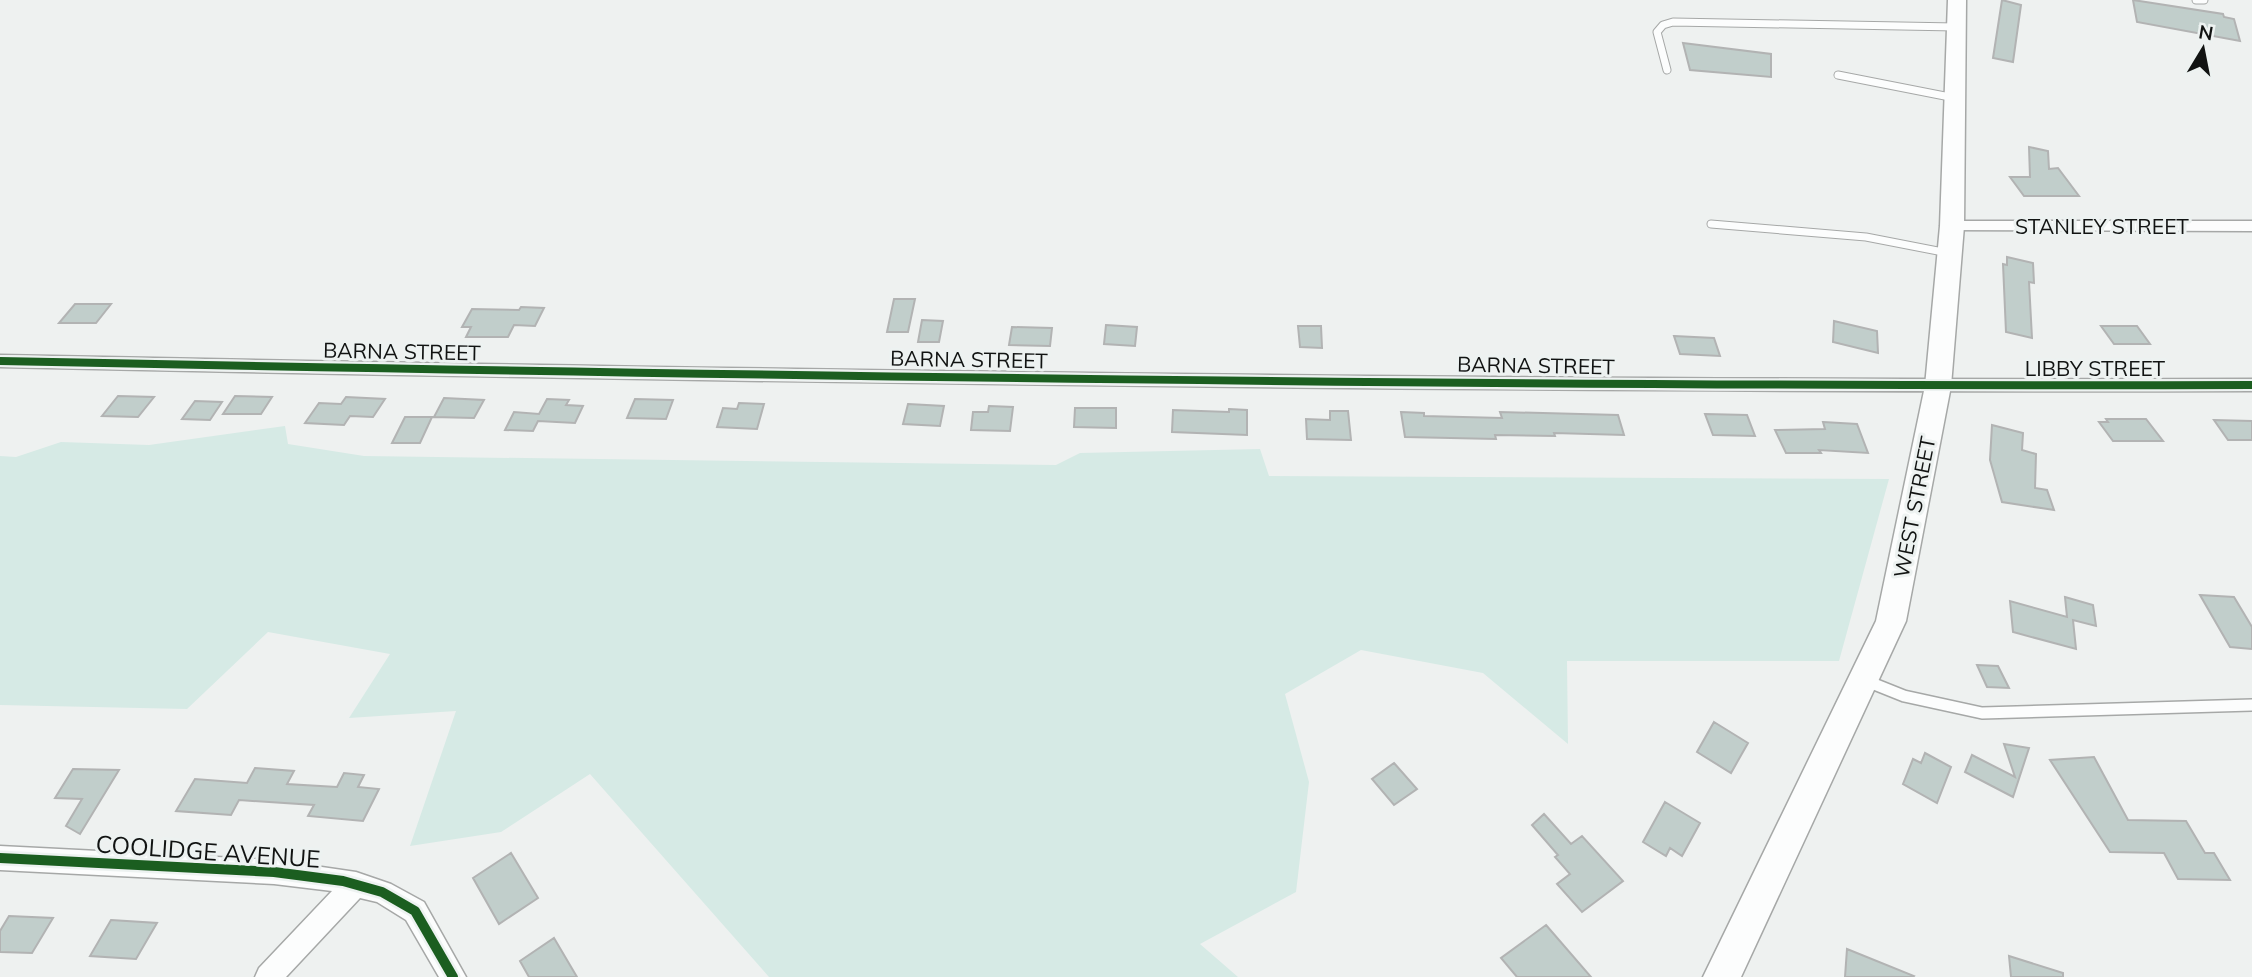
<svg xmlns="http://www.w3.org/2000/svg" width="2252" height="977" font-family="Mulish,sans-serif">
<style>
.green{fill:#d6eae5}
.building{fill:#c1cecb;stroke:#b2b3b3;stroke-width:2}
.lines{fill:none;stroke-linecap:round;stroke-linejoin:round}
.service-far1-casing{stroke:#a6a8a7;stroke-width:9}
.service-casing{stroke:#a6a8a7;stroke-width:14}
.minor-casing{stroke:#a6a8a7;stroke-width:3}
.secondary-casing{stroke:#a6a8a7;stroke-width:3}
.service-far1{stroke:#fcfdfd;stroke-width:7}
.service{stroke:#fcfdfd;stroke-width:11}
.minor{fill:#fcfdfd;fill-rule:evenodd}
.secondary{fill:#fcfdfd;fill-rule:evenodd}
.cycleway-far1-casing{stroke:#edf2f1;stroke-width:12}
.cycleway-casing{stroke:#edf2f1;stroke-width:15}
.cycleway-far1{stroke:#1b5e20;stroke-width:8}
.cycleway{stroke:#1b5e20;stroke-width:10}
.labels{text-anchor:middle;dominant-baseline:central;stroke-width:6;stroke-linejoin:round;paint-order:stroke}
.street-label{font-size:21px;fill:#111312;stroke:#edf2f1}
.near-street-label{font-size:24px;fill:#111312;stroke:#edf2f1}
</style>
<rect width="100%" height="100%" fill="#eef1f0"/>
<!-- green -->
<path class="green" d="M285,426L288,444L364,456L1056,465L1080,453L1260,449L1269,476L1889,479L1839,661H1567L1568,744L1483,673L1361,650L1285,694L1309,782L1296,892L1200,944L1238,977H769L590,774L501,832L410,846L456,711L349,718L390,654L268,632L187,709L0,705V456L16,457L61,442L149,445Z"/>
<!-- building -->
<path class="building" d="M2002,0L2021,5L2013,62L1993,58Z
M2133,0L2223,14L2224,17L2234,19L2240,41L2137,22Z
M1683,43L1771,54V77L1690,70Z
M2029,147L2048,151L2049,169L2058,168L2079,196H2024L2010,177H2030Z
M2007,257L2033,263L2034,283L2029,282L2032,338L2006,332L2003,264L2007,265Z
M894,299H915L908,332H887Z
M75,304H111L96,323H59Z
M521,307L544,308L535,326L514,325L508,337H466L471,327H462L472,309L519,310Z
M922,320L943,321L939,342H918Z
M1834,321L1877,331L1878,353L1833,342Z
M1106,325L1137,327L1135,346L1104,344Z
M1298,326H1321L1322,348L1300,347Z
M2101,326H2137L2150,344H2114Z
M1012,327L1052,328L1050,346L1009,345Z
M1674,336L1714,338L1720,356L1680,354Z
M118,396L154,397L138,417L102,416Z
M235,396L272,397L261,414H223Z
M346,397L385,399L373,417L350,416L344,425L305,423L319,403L341,404Z
M444,398L484,400L474,418L434,417Z
M547,399L569,400L566,405L583,406L575,423L538,421L533,431L505,430L514,412L539,414Z
M635,399L673,400L666,419L627,418Z
M195,401L222,402L210,420L182,419Z
M739,403L764,404L757,429L717,427L723,408L737,409Z
M908,404L944,406L940,426L903,424Z
M989,406L1013,407L1010,431L971,430L973,412H988Z
M1075,408H1116V428L1074,427Z
M1229,409L1247,410V435L1172,432L1173,410L1229,412Z
M1330,411H1348L1351,440L1307,439L1306,419L1330,420Z
M1401,412L1424,413V416L1502,418L1500,412L1618,415L1624,435L1554,433L1555,436L1495,435L1496,439L1405,437Z
M1705,414L1747,415L1755,436L1713,435Z
M405,417H432L420,443H392Z
M2106,419H2146L2163,441H2113L2099,422H2108Z
M2214,420L2252,421V440H2228Z
M1823,422L1857,424L1868,453L1819,450L1821,453H1786L1775,430L1825,429Z
M1992,425L2023,433L2022,450L2036,454L2035,488L2047,490L2054,510L2002,502L1990,460Z
M2200,595L2234,597L2252,627V649L2230,647Z
M2065,597L2093,605L2096,626L2073,620L2076,649L2013,632L2010,601L2067,617Z
M1977,665L1998,666L2009,688L1987,687Z
M1714,722L1748,743L1731,773L1697,752Z
M2004,744L2029,748L2013,797L1965,772L1972,755L2015,777Z
M1925,753L1951,767L1937,803L1903,784L1913,759L1921,763Z
M2094,757L2128,820L2186,821L2205,853H2214L2230,880L2178,879L2164,853L2110,852L2050,760Z
M1394,763L1417,789L1394,805L1372,779Z
M255,768L294,771L287,784L337,787L344,773L364,775L358,787L379,789L363,821L308,816L314,805L239,800L231,815L176,811L195,779L247,783Z
M73,769L119,770L80,834L66,826L82,799L55,798Z
M1665,802L1700,823L1682,856L1670,848L1666,856L1643,842Z
M1544,814L1571,844L1582,836L1623,881L1582,912L1557,884L1570,874L1555,857L1558,855L1532,825Z
M511,853L538,898L499,924L473,878Z
M9,916L53,918L32,953L0,952V931Z
M111,920L157,923L136,959L90,956Z
M1546,925L1591,977H1517L1501,958Z
M554,938L577,977H529L520,961Z
M1847,949L1914,976L1913,977H1845Z
M2009,956L2063,973V977H2011Z"/>
<g class="lines">
<!-- service-far1 casing -->
<g class="service-far1-casing">
<path id="service-far1" d="M2196,0H2204
M1667,70L1657,32L1663,25L1673,22L1956,27
M1838,75L1955,98
M1711,224L1866,237L1948,253"/>
</g>
<!-- service casing -->
<g class="service-casing">
<path id="service" d="M1864,680L1904,696L1982,713L2252,705"/>
</g>
<!-- minor casing -->
<g class="minor-casing">
<path id="minor" d="M1952,221H2252V231L1946,230L1944,226L1946,222Z
M0,355C751,370 1501,381 2252,379V391C1501,393 751,383 0,367Z
M0,846L274,860L356,872L391,884L424,902L466,977H439L406,920L377,902L360,898L286,977H255L259,968L332,891L274,884L0,870Z"/>
</g>
<!-- secondary casing -->
<g class="secondary-casing">
<path id="secondary" d="M1948,0H1966L1964,226L1951,386L1906,621L1741,977H1703L1876,621L1925,386L1940,226Z"/>
</g>
<!-- service-far1 -->
<use href="#service-far1" class="service-far1"/>
<!-- service -->
<use href="#service" class="service"/>
<!-- minor -->
<use href="#minor" class="minor"/>
<!-- secondary -->
<use href="#secondary" class="secondary"/>
<!-- cycleway-far1 casing -->
<g class="cycleway-far1-casing">
<path id="cycleway-far1" d="M0,361C751,376 1501,387 2252,385"/>
</g>
<!-- cycleway casing -->
<g class="cycleway-casing">
<path id="cycleway" d="M0,858L274,872L343,881L382,892L415,911L453,977"/>
</g>
<!-- cycleway-far1 -->
<use href="#cycleway-far1" class="cycleway-far1"/>
<!-- cycleway -->
<use href="#cycleway" class="cycleway"/>
</g>
<g class="labels">
<!-- street labels -->
<g class="street-label">
<text x="2102" y="226">STANLEY STREET</text>
<text transform="translate(402 351) rotate(1)">BARNA STREET</text>
<text transform="translate(969 359) rotate(1)">BARNA STREET</text>
<text transform="translate(1536 365) rotate(1)">BARNA STREET</text>
<text x="2095" y="368">LIBBY STREET</text>
<text transform="translate(1914 507) rotate(-79)">WEST STREET</text>
</g>
<!-- near-street labels -->
<g class="near-street-label">
<text transform="translate(208 851) rotate(4)">COOLIDGE AVENUE</text>
</g>
</g>
<!-- north arrow -->
<g transform="translate(2203 49) rotate(10)" stroke="#edf2f1" stroke-width="5" paint-order="stroke">
<path d="M0-5L12 26L0 18L-12 26Z" fill="#111312"/>
<text y="-10" font-size="19" font-weight="bold" text-anchor="middle" fill="#111312">N</text>
</g>
</svg>
